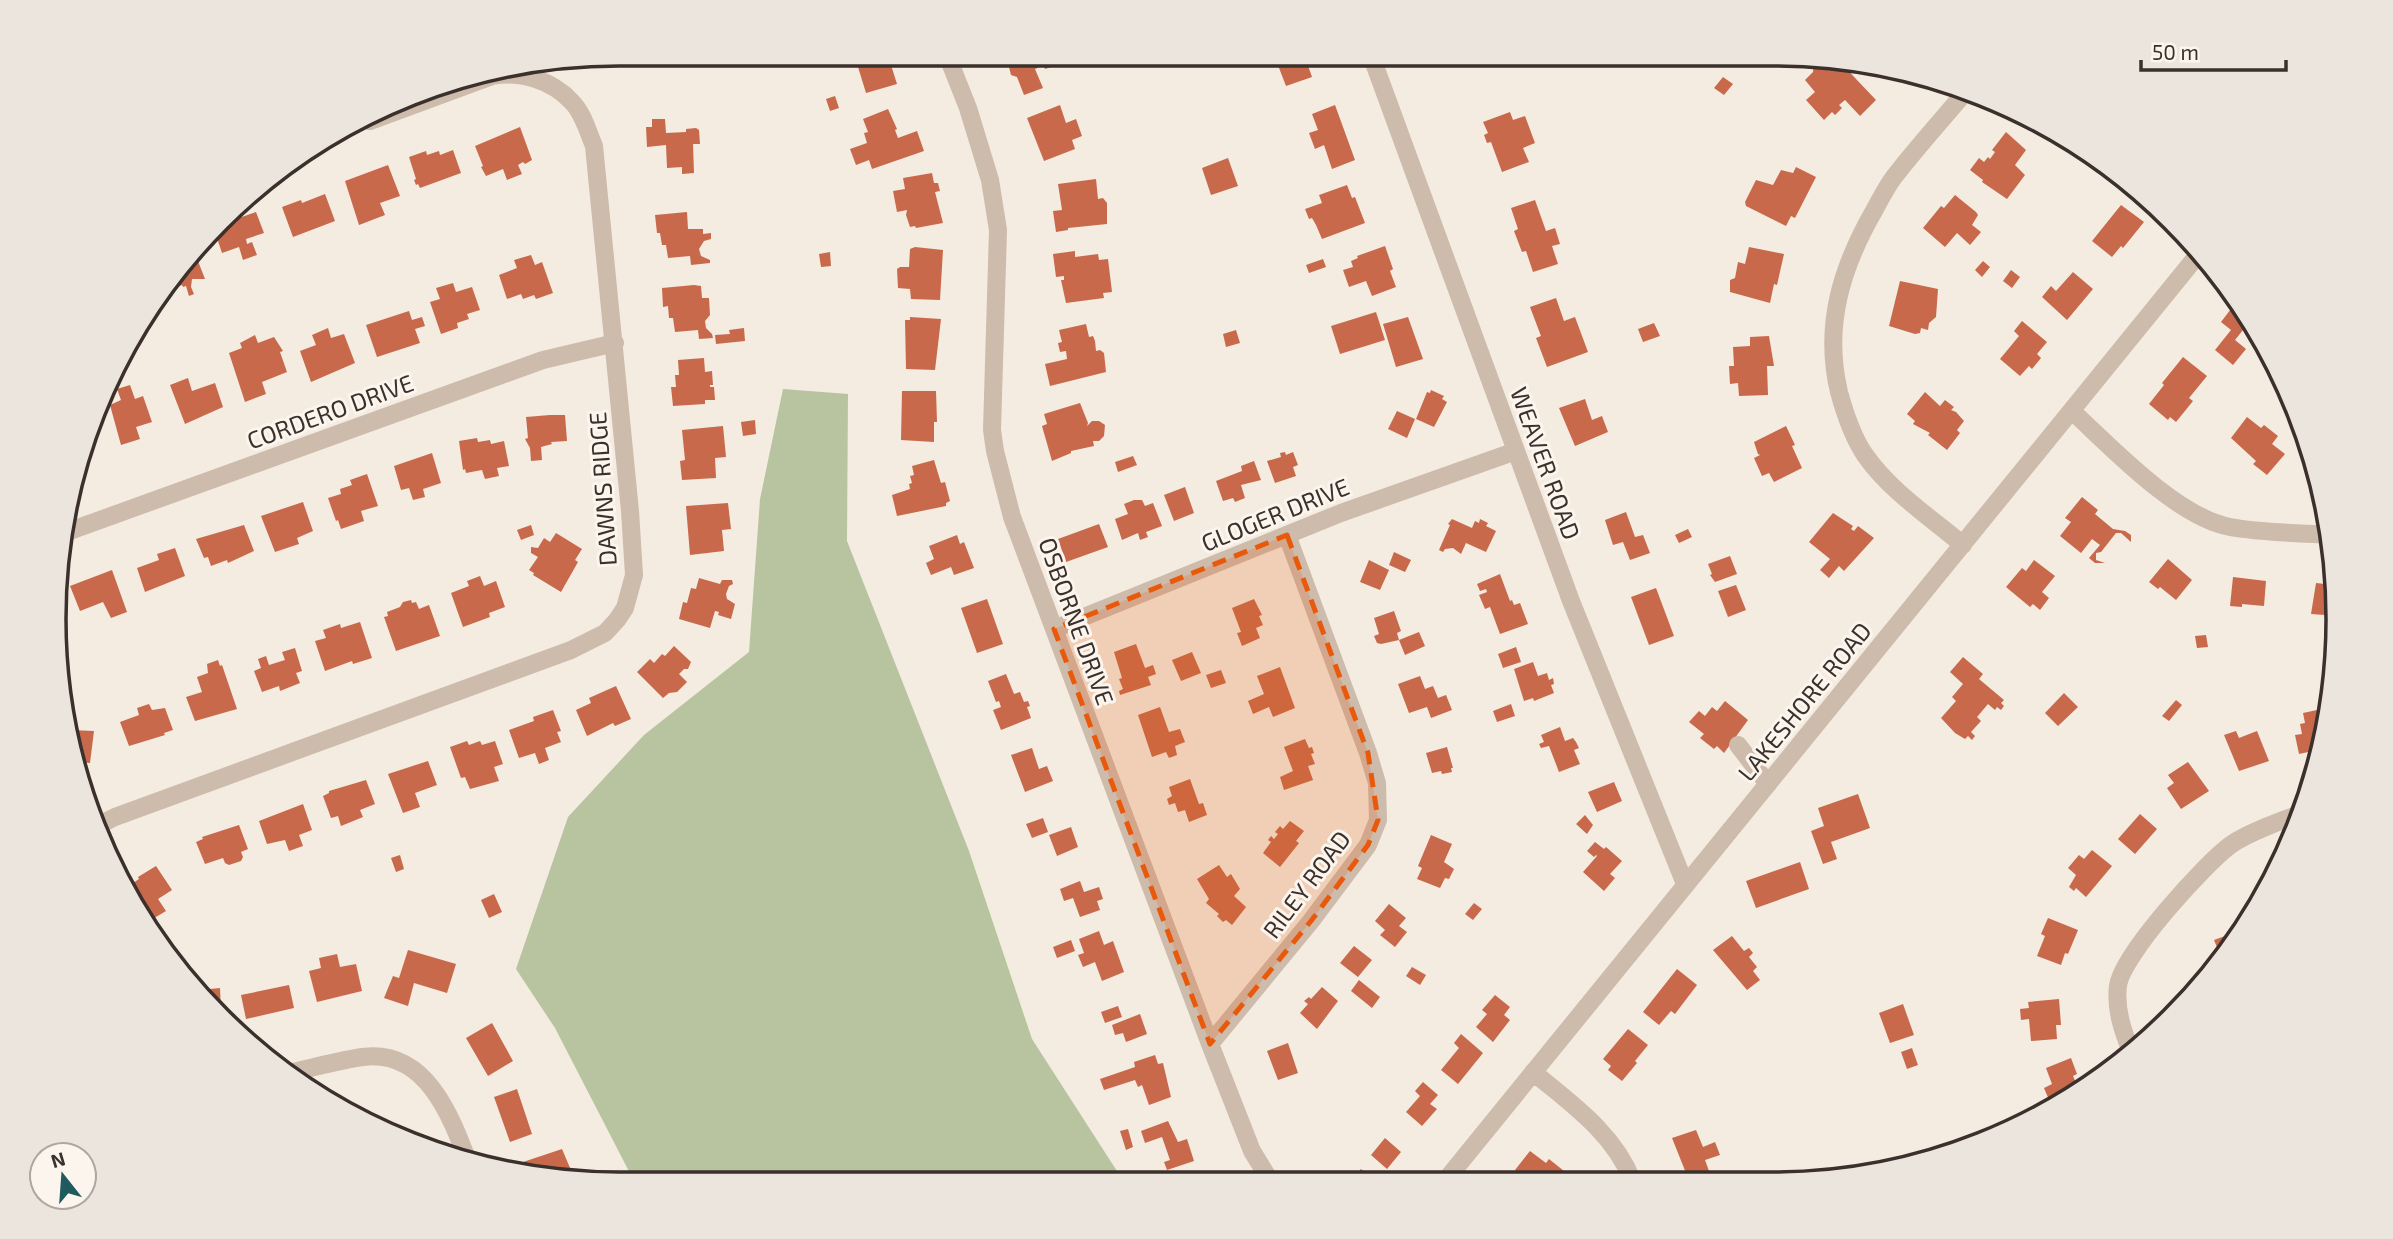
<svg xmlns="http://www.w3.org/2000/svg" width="2393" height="1239" font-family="'Exo 2',sans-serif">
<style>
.green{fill:#b8c4a0}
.building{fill:#c8694b}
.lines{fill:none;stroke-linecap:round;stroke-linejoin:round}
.minor{stroke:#cdbbac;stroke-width:18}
.marked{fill:#e8590c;fill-opacity:0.2;stroke:#e8590c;stroke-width:5;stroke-dasharray:14 9;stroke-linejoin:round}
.labels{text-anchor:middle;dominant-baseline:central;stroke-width:6;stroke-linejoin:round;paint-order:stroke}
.street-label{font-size:24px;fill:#3b302b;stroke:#fbf5ee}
.rim{fill:none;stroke:#3b302b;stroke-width:3.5}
</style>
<rect width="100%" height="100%" fill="#f4ebe1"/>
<!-- green -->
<path class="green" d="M783,389L848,394L847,541L969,851L1032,1039L1124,1182L635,1183L555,1028L516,969L568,817L644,735L749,652L760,499Z"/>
<!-- building -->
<path class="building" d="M854,54L890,55L893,65H891L897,84L866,93Z
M1006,55H1037L1042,66L1035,69L1043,88L1024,95L1017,77L1011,75Z
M1050,55L1054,66L1045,69L1041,58Z
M1267,55H1309L1310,58L1306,60L1312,77L1286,86L1276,60L1270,63Z
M1455,55H1474L1457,62Z
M1818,59H1822L1829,67L1838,60L1876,100L1860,116L1845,100L1839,105L1842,108L1835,115L1832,112L1824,120L1806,100L1815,92L1805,80L1813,72L1814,63Z
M1723,77L1733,84L1724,95L1714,88Z
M835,96L839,108L830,111L826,99Z
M1060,105L1066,123L1076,119L1082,136L1072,140L1075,149L1044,161L1027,118Z
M1335,105L1355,160L1332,169L1324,145L1315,149L1309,133L1318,130L1312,114Z
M888,109L897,129L895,130L898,138L917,131L924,151L872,169L869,160L856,165L850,149L867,143L864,133L868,132L863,119Z
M1510,112L1513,120L1525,116L1535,143L1523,148L1529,162L1502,172L1491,142L1487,143L1484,135L1488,133L1483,122Z
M652,119H665L666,133L686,132V129L696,128L699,130L700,144H693L694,173L682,174V167L667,168L666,145L647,147L646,127H652Z
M520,127L532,160L525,164L523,162L518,165L522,174L507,180L503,169L486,176L481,167L483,166L475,146Z
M2006,132L2026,150L2015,165L2025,175L2007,199L1982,182L1983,180L1970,170L1979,158L1984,162L1988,157L1990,159L1995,152L1992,150Z
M453,150L461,173L420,188L418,184L416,185L414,180L416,179L409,157L426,151L427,155L439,151L440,155Z
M1228,158L1238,186L1211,195L1202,168Z
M388,165L400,196L380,203L385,215L359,225L345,181Z
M1796,167L1816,177L1795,218L1791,216L1786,226L1746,206L1745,202L1756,180L1773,185L1781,170L1793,173Z
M932,173L934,183H938L940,191L935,192L943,223L916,228L915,226L910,227L906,215L907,210L897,212L893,191L905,189L903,178Z
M1096,179L1098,199L1103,198L1107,203V224L1068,228V230L1056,232L1053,211L1062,210L1058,184Z
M1347,185L1352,198L1355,197L1365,223L1322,239L1316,225L1312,218L1309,219L1305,209L1322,203L1319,195Z
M325,194L335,221L293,237L282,207L301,200L302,203Z
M1955,195L1976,212L1978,215L1972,225L1981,232L1970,245L1957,233L1945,247L1923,228L1941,206L1944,208Z
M1535,200L1546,231L1555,228L1560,244L1552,246L1558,264L1533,272L1526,251L1522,252L1514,231L1518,229L1511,208Z
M2121,205L2144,222L2123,248L2121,246L2112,257L2092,241Z
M256,212L264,233L246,239L247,244L252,242L257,255L243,260L239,247L222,253L216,235L223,227L237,222L236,219Z
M687,212L688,229H703V234L711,233V239L704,241L699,249L701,256L710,260V263L691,265L690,256L668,258L666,245H662L660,233H657L655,215Z
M1385,246L1393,269L1390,271L1396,287L1372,296L1366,281L1349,287L1343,270L1353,267L1351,261L1358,258L1357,256Z
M915,247L943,250L940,300L911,299L910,289L898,288L897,269L900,267H909L910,249Z
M1749,247L1784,254L1777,285L1774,284L1770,303L1730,292V280L1735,278L1738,262L1745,264Z
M1075,251V257L1098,254L1099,260L1108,259L1112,292L1103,293L1104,298L1066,303L1061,280H1064V276L1056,277L1053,254Z
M830,252L831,266L821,267L819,254Z
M531,255L535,265L542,262L553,293L536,299L534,295L523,299L521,294L507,299L499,275L517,268L514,260Z
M196,256L205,279H192L191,287L194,294L189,296L186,286L183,287L182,285L162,292Z
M1323,259L1326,267L1309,273L1306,265Z
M1983,261L1990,267L1982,277L1975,270Z
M2011,270L2020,277L2012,288L2003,281Z
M2073,272L2093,289L2067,320L2042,297L2051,286L2056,291Z
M1900,281L1938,289L1936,317L1929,323L1928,330L1921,328L1920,333L1915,334L1889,326Z
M453,283L456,292L472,287L480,310L467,314L469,319L457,323L458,328L441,334L430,302L440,299L436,288Z
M694,285L701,286L702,298H709L710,315L705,321L706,328L712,334L713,338L699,339L698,330L675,332L673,318H669L668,306L663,307L662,288Z
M1556,298L1564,321L1575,317L1588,352L1547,367L1536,338L1541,336L1530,307Z
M2237,301L2251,320L2235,340L2246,349L2233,365L2215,350L2231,330L2221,322Z
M409,311L412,320L422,317L425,326L415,329L420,343L377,357L366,325Z
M1376,312L1385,340L1340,354L1331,326Z
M910,317L941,319L935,370L906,369L905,320H910Z
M1408,317L1423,359L1396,367L1383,324Z
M2022,321L2047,342L2037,354L2041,358L2032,369L2029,366L2020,376L2000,359L2019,336L2014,331Z
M1654,323L1660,336L1643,342L1638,329Z
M1086,324L1089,337L1093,336L1095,341L1096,351L1100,350L1104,353L1106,372L1050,386L1045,364L1067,359L1066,351L1060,352L1058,343L1062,342L1059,330Z
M328,328L331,338L344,334L355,363L311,382L300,351L316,345L312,335Z
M744,328L745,341L716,344L715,335L730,334L729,330Z
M1236,330L1240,343L1226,347L1223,334Z
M255,335L258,343L274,337L283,351L280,352L287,372L262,382L266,394L245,402L229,353L242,348L240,343Z
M1769,336L1774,366H1767L1768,395L1739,396L1738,383L1730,384L1729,366H1734L1733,347L1750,346V337Z
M2183,357L2207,376L2189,398L2193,401L2176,422L2170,417L2168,420L2149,404L2164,385L2162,383Z
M704,358L705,372L712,371L713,385H710V387H714L715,400H705V404L673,406L671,387H676L675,375H679L678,360Z
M188,378L192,391L215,383L223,407L185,424L170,385Z
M130,385L135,399L143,396L152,422L136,427L140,439L121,445L110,405L121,400L117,389Z
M1431,390L1444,396L1442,399L1447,402L1434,427L1416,419L1427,392L1430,393Z
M902,391H936L937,422H934V442L901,440Z
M1925,392L1940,406L1945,400L1954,407L1951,410L1956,412L1964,421L1957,430L1960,433L1947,450L1928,435L1930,433L1913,424L1915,421L1907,414Z
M1585,399L1592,420L1602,416L1608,432L1575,446L1559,408Z
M1080,403L1088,423L1087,426L1092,421H1099L1105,425L1104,436L1099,441H1093L1094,446L1071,451V453L1052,461L1042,426L1047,424L1044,414Z
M1397,411L1415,419L1407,438L1388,429Z
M550,415H565L567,441L551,442L552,444L541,447L542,460L531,461L530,448L525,439L528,438L526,417Z
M2247,417L2261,428L2264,425L2278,436L2272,444L2285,454L2267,475L2253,464L2256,461L2231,438Z
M755,420L756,434L743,436L741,422Z
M723,426L726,457L715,458L716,478L682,480L680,461L685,460L682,430Z
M1786,426L1795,445L1792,446L1802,468L1774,482L1769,473L1762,476L1754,458L1760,455L1758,454L1754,442Z
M89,430L95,447L82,452Z
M477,438L478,442L490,440L491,444L504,441L509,466L497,468L499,476L485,479L482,470L466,473L465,469L463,470L459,441Z
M1285,452L1286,455L1293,452L1298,465L1293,467L1296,476L1275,483L1267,461L1281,457L1280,453Z
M432,453L441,483L423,489L425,497L413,500L409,488L401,490L394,466Z
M1133,456L1137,465L1118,472L1115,462Z
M934,460L941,483L945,482L950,501L946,503V506L897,516L892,495L910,489L909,484L912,483L910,476L914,475L912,466Z
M1254,461L1261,480L1241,485L1245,498L1235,502L1233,498L1223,501L1216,481L1242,471L1241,466Z
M367,474L378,506L361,511L364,521L341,529L338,520L336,521L328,498L341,494L340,489L352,485L350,480Z
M1185,487L1194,513L1174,521L1164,495Z
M2082,497L2098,510L2095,514L2113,529L2125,531L2131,535V542L2121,533H2116L2101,552L2096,553V560L2105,563H2095L2089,558L2100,545L2092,539L2081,553L2060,536L2071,522L2065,518Z
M1134,500H1142L1145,506L1153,503L1162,526L1146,532L1148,537L1140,540L1138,533L1122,540L1115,519L1128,514L1124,504Z
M303,502L313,531L297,538L299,544L275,552L261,516Z
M728,503L731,529L722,530L724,551L690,555L686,506Z
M1626,512L1635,537L1643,535L1650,553L1630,560L1623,542L1613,545L1605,520Z
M1833,513L1853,526L1851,529L1854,531L1858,526L1874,538L1844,571L1839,566L1829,578L1820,570L1830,559L1809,542Z
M1452,519L1472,528L1475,521L1479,523L1480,519L1488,523L1486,526L1496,531L1486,552L1466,543L1461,554L1453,548L1445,549L1443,552L1439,550L1450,525L1448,524Z
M1099,524L1108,547L1066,562L1058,539Z
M244,525L254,551L228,563L227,560L211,566L208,557L204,558L196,539Z
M531,525L534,535L521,540L517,530Z
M1688,529L1692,537L1679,543L1675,535Z
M556,533L582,549L575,560L578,562L561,592L533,575L534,573L529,570L538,557L531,553V547L538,548L544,538L550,542Z
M957,535L960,544L964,542L974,568L954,575L951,567L931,575L926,563L934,559L929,546Z
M175,548L185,576L145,592L137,568L159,560L157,554Z
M1394,552L1411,560L1405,572L1389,565Z
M1730,556L1737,574L1715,582L1710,575L1712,574L1708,564Z
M2168,559L2192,580L2176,600L2160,587L2158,589L2149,582Z
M1369,560L1389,570L1380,590L1360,582Z
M2034,560L2055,576L2042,592L2049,598L2040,610L2033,604L2030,607L2006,587L2022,568L2026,571Z
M112,570L127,612L111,618L103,602L80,611L70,586Z
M1500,574L1510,601L1512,600L1514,605L1520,603L1528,624L1500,634L1490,607L1485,609L1479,595L1487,592L1486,589L1480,591L1477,584Z
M480,576L484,586L496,581L505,607L489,613L490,617L463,627L451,593L469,586L467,581Z
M2233,577L2266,581L2264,606L2242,604V607L2230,606Z
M699,578L720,584L722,580H732L733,584L729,586L726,594L727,599L735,604L731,619L718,615L719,612L715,611L710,628L679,619L683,602L687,603L691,588L696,589Z
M2316,583L2335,585L2336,612L2325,611V615L2311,614Z
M1736,585L1746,610L1728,617L1718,591Z
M1656,588L1674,636L1649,645L1631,597Z
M987,599L1003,644L977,653L961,608Z
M1254,599L1262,615L1259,616L1263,625L1256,628L1260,638L1242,646L1237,633L1241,632L1232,608Z
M411,600L412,603L416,602L419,609L429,605L440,636L396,651L384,617L388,616L387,612L400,607L403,602Z
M1394,611L1401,631L1397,633L1399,640L1381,644L1377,643L1374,636L1379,634L1374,618Z
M360,622L372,658L353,664L352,661L325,671L315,641L326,638L323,630L340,624L341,628Z
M1419,632L1425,646L1405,655L1399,640Z
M2206,635L2208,647L2197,648L2195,636Z
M1136,644L1145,668L1153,665L1156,674L1148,677L1151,685L1120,695L1119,691L1123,689L1119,679L1122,678L1114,652Z
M674,646L691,662L688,669H684L679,674L687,682L677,692L669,693L663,698L637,672L650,659L654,663L662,654L665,656Z
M1516,647L1521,662L1503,668L1498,654Z
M295,648L302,671L296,673L300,683L280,691L279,686L262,692L254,671L261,668L258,659L266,656L269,665L285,660L282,652Z
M1192,652L1201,673L1181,681L1172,660Z
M1963,657L1983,674L1979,679L2004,700L2001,703L2004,706L2001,710L1997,707L1995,710L1988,704L1977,717L1981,721L1971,732L1975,736L1972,740L1968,736L1965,739L1955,733L1941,718L1956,701L1952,697L1963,684L1950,672Z
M218,660L220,666L222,665L237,709L195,721L186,697L202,692L197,677L208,673L207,664Z
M1533,662L1538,676L1547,673L1549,680L1553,678L1554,684L1551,685L1554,693L1534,701L1533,698L1524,701L1514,669Z
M1280,667L1295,708L1273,717L1269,707L1253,714L1248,701L1264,694L1257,676Z
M1221,670L1226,683L1211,688L1206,675Z
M1006,674L1014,694L1020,692L1024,702L1028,701L1030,706L1027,707L1031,718L1001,730L993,710L1001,707L999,701L996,702L988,681Z
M1420,676L1425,689L1433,686L1438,698L1446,695L1452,710L1431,718L1427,707L1409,713L1398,684Z
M616,686L631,719L615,726L613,723L587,736L576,710L591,703L589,698Z
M2064,693L2078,707L2058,726L2045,713Z
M2176,700L2182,705L2169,721L2162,716Z
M1725,701L1748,720L1724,753L1717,746L1714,749L1700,738L1704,734L1689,722L1699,711L1705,716L1712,707L1717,711Z
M149,704L152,710L165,708L173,730L164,733L165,735L129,746L120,722L139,715L137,708Z
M1511,704L1515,716L1497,722L1493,711Z
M1160,707L1169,732L1180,729L1185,742L1175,746L1177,755L1169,758L1166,752L1152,757L1138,715Z
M553,710L561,731L557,732L561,742L545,748L549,760L539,764L535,753L519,758L509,730L534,721L533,717Z
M2317,710L2318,716L2328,714L2322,749L2299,754L2295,735L2302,734L2300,724L2305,723L2303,713Z
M1560,727L1565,741L1573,738L1576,742L1579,748L1574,750L1580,764L1559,772L1549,746L1541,748L1539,744L1544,742L1541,735Z
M70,730L94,731L90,763L80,762Z
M2236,731L2239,738L2257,731L2269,761L2239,771L2224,735Z
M1305,739L1309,748L1312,747L1314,753L1311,754L1315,764L1308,766L1313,780L1284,790L1280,777L1293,771L1284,747Z
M467,741L469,745L480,741L482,745L495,741L503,764L494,767L499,781L470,789L465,777L461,778L450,747Z
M1447,747L1453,768H1451L1452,772L1442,774L1441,771L1432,773L1426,753Z
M1032,748L1039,769L1047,766L1053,781L1025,792L1011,755Z
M428,761L437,785L415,793L420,807L403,813L388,774Z
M2188,762L2209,791L2181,809L2167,788L2174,783L2168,775Z
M1190,779L1199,804L1203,803L1207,815L1189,822L1185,810L1178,812L1175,803L1169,805L1167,799L1172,796L1169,787Z
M366,780L375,804L360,810L363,817L341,826L338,816L331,818L323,796L329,793V791Z
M1614,782L1622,801L1597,812L1588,792Z
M1858,794L1870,828L1831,842L1837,859L1823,864L1811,831L1824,826L1818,808Z
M303,804L312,830L299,835L303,846L289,851L285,840L267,844L259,821Z
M2140,814L2157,829L2135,854L2118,839Z
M1585,815L1593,825L1587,834L1576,824Z
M1043,818L1048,832L1032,838L1026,824Z
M1290,821L1304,831L1296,841L1299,843L1280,867L1263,853L1271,842L1268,840L1271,836L1274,839L1278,834L1275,832L1280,826L1283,829Z
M239,825L248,849L241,852L243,857L241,861L229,865L225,863L223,858L205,864L196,842L203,839L202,837Z
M1071,827L1078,847L1057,856L1049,835Z
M1431,835L1452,844L1444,862L1454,869L1449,879L1445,878L1440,888L1417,879L1422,868L1418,866Z
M1595,842L1604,849L1606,847L1622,861L1610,874L1615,878L1604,891L1583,872L1597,856L1596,855L1594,857L1587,851Z
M2092,850L2112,866L2086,897L2076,888L2074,891L2069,887L2076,875L2068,868L2079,855L2084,859Z
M400,855L404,869L396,872L391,858Z
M1800,862L1809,889L1756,908L1746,881Z
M1219,865L1227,877L1231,874L1240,889L1234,896L1246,907L1232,925L1226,920L1223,922L1217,916L1219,914L1206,903L1209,899L1197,879Z
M156,866L172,890L158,899L166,911L151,920L128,891L135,887L133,883L139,879L138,877Z
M1080,881L1084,892L1099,887L1103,899L1097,901L1100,910L1080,917L1073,898L1064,901L1060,889Z
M2272,882L2263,898L2259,888Z
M494,894L502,912L489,918L481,900Z
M1474,903L1482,909L1473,920L1465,914Z
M1389,904L1406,918L1399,926L1407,932L1395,947L1380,935L1385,930L1375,921Z
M2048,918L2078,930L2068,954L2065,953L2061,965L2037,956L2045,936L2041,934Z
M2244,929L2223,962L2214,940Z
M1099,931L1104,945L1113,941L1124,972L1102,981L1095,962L1083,967L1078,955L1084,953L1079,939Z
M1732,936L1744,951L1749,948L1753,953L1749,957L1757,967L1753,971L1760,980L1747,990L1713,950Z
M1071,940L1075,951L1057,958L1053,947Z
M1354,946L1372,960L1358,977L1340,963Z
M408,950L456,964L447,993L414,983L408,1006L384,998L393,976L399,978Z
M337,954L340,967L356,964L362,991L317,1002L309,971L321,968L319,958Z
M1412,967L1426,975L1420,985L1406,976Z
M1677,969L1697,985L1675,1014L1671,1011L1659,1025L1643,1012Z
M1359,980L1380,997L1372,1008L1351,991Z
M289,985L294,1008L246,1019L241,995Z
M1322,987L1338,1001L1317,1029L1300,1013L1308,1004L1304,1001L1309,997L1311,999Z
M220,988L221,1010H213L199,990Z
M1495,995L1510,1007L1504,1015L1510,1020L1493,1042L1476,1027L1487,1014L1482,1010Z
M2059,999L2061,1025H2056L2057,1039L2031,1041L2029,1019L2021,1020L2020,1009L2029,1008L2028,1002Z
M1903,1004L1914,1035L1890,1043L1879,1013Z
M1118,1006L1122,1017L1105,1023L1101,1012Z
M1140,1014L1147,1034L1126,1042L1123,1033L1115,1035L1112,1025Z
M492,1023L513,1061L488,1076L466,1038Z
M1628,1029L1648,1045L1635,1061L1637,1063L1622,1081L1608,1070L1611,1066L1603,1059Z
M1461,1034L1483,1053L1458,1084L1441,1070L1459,1048L1454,1043Z
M1288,1043L1298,1073L1278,1080L1267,1051Z
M1912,1048L1918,1065L1907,1069L1901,1052Z
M1155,1055L1158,1064L1163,1063L1171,1097L1149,1105L1142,1085L1138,1087L1135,1080L1104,1090L1100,1079L1135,1067L1134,1062Z
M2071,1058L2077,1074L2073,1076L2079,1090L2060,1101L2059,1099L2050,1102L2044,1088L2052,1084L2046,1068Z
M1423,1082L1438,1095L1430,1104L1437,1109L1422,1126L1406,1112L1420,1096L1415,1091Z
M517,1089L532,1134L510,1142L494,1097Z
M351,1113H370L371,1127H370Z
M1168,1121L1178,1142L1187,1139L1194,1161L1167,1170L1164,1162L1170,1160L1162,1137L1145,1143L1141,1131Z
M1128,1129L1133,1147L1126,1150L1120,1131Z
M1696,1130L1703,1147L1715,1142L1720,1155L1705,1160L1709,1171L1688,1178L1672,1138Z
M1385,1138L1401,1152L1387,1169L1371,1155Z
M562,1149L576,1182L520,1173L517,1164Z
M1530,1151L1546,1163L1549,1159L1569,1175L1567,1177L1571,1181H1528L1515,1170Z
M1361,1169L1376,1181H1350Z
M1336,1171L1346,1179L1344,1181H1327Z"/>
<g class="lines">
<!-- minor -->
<path class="minor" d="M947,55L968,108L990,180L998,230L992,430L995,451L1012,517L1210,1044L1252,1151L1271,1182
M1371,55L1571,601L1685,884
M2072,411C2112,448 2177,517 2230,527C2263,533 2298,533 2332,535
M64,533L543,360L615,343
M1963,545C1930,517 1890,491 1865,455C1852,436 1845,414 1839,392C1823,325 1842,266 1875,209C1881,198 1887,186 1894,177C1917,147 1942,120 1966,91
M1054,629L1341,513L1516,451
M1738,745L1768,784
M99,825L115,817L571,650L605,633L617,620L625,608L634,575L630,511L594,146C588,132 583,113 572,102C552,80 521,71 492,76L370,121
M1210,1044L1311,921L1368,845L1378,820L1377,783L1368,753L1287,535
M2132,1054C2123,1032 2115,1009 2118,986C2121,956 2206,862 2232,844C2246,834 2284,819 2301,814
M293,1072C316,1067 340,1060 363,1057C426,1049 451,1116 469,1164
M1533,1072C1570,1103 1614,1133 1632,1180
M1445,1181L2201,251"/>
</g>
<!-- marked area -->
<path class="marked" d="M1287,535L1368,753L1378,820L1368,845L1311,921L1210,1044L1054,629Z"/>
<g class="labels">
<!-- street labels -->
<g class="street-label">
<text transform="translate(330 411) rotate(-20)">CORDERO DRIVE</text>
<text transform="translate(1546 463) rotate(70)">WEAVER ROAD</text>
<text transform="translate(602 489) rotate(-94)">DAWNS RIDGE</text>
<text transform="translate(1275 514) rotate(-22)">GLOGER DRIVE</text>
<text transform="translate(1077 621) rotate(70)">OSBORNE DRIVE</text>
<text transform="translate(1804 701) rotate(-51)">LAKESHORE ROAD</text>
<text transform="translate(1306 884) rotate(-53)">RILEY ROAD</text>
</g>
</g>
<!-- crop -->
<path d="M0 0H2393V1239H0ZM619 66H1773A553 553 0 0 1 2326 619V619A553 553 0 0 1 1773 1172H619A553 553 0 0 1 66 619V619A553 553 0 0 1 619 66Z" fill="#ece5de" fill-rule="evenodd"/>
<path class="rim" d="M619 66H1773A553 553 0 0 1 2326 619V619A553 553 0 0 1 1773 1172H619A553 553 0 0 1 66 619V619A553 553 0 0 1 619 66Z"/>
<!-- north arrow -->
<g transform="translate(63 1176) rotate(343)"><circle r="33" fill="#fbf5ee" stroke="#aea6a0" stroke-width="2"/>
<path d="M0-5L12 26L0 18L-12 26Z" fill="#1f5a5e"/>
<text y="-10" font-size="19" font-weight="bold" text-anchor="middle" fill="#3b302b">N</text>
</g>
<!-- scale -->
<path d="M2141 60v10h145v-10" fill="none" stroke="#3b302b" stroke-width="3.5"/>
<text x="2152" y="60" font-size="21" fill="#3b302b" stroke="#fbf5ee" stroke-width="5" paint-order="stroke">50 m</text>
</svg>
